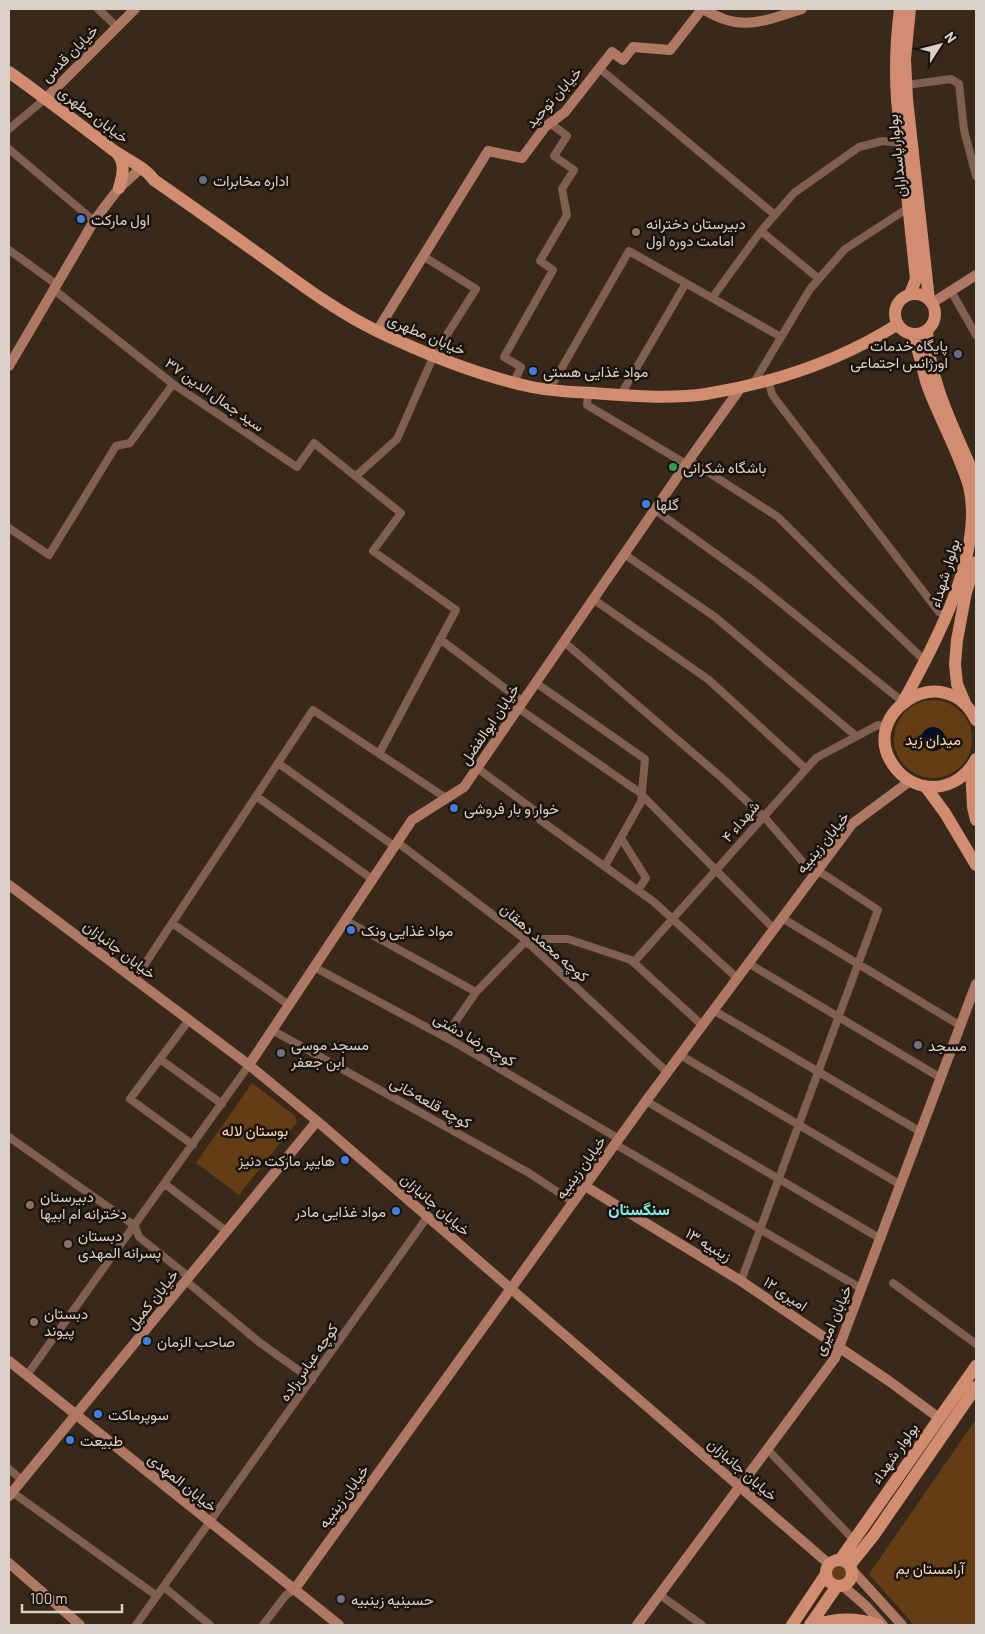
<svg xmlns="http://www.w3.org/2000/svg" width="985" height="1634" font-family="Barlow,Vazirmatn,sans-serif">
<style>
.green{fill:#643d14}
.water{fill:#00102d}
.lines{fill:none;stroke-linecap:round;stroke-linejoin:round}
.street{stroke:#805e50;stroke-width:8}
.secondary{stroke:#ae7863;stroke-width:10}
.primary{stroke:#d28d71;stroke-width:12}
.service-dot{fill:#5c6f8a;stroke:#1a130d;stroke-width:2}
.shop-dot{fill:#3f7fe0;stroke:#1a130d;stroke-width:2}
.education-dot{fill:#8d6e63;stroke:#1a130d;stroke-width:2}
.leisure-dot{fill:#2e9e5b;stroke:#1a130d;stroke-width:2}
.worship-dot{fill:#6b7280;stroke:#1a130d;stroke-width:2}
.labels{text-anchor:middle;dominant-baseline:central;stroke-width:5;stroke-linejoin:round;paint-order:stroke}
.street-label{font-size:15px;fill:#dad0c8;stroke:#1a130d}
.poi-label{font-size:15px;fill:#dad0c8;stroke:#1a130d;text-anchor:start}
.park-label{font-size:15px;fill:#fbd9ba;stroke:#1a130d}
.neighbourhood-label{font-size:16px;font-weight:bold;fill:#83eeec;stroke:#1a130d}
</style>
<rect width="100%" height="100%" fill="#38291b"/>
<!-- green -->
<path class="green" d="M894 739a39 39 0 1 1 78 0a39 39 0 1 1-78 0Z
M252,1083L295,1116L297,1122L239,1195L196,1163Z
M976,1419V1625H914L869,1574Z
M831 1573a8 8 0 1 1 16 0a8 8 0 1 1-16 0Z"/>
<!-- water -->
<path class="water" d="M921 739a12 12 0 1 1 24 0a12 12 0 1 1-24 0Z"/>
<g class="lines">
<!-- street -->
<path class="street" d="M98,9L116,26
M599,68L775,215
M906,85L951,79L959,84L964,130L976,176
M9,129L46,98
M9,149L94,221
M761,231L819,279
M9,250L56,284
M53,289L173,384L297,467L314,443L401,513L373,551L456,610L379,754
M951,291L976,335
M712,298L761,231L794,193L859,147L883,141L901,143
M768,380L772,394L776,400L939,612L948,616
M514,382L521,367L504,357L553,270L540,261L567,215L562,189L574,170L554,156L567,136L550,123
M753,384L810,289L845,249L908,208
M549,390L629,251L781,337
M588,393L587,405L686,464
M620,396L686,283
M689,460L778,517L849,588L925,661
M356,476L397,439L434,355L476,289L423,256
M655,510L755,582L903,702
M9,528L49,555L116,446L130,443L173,384
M624,554L715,617L856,736
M593,599L709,680L805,768
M440,639L523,702
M564,642L722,778L767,820L808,868L825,875L878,910L741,1281
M536,683L645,759L641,802L605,866
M518,708L639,792L774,929
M278,763L394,846
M477,768L538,813L540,820L654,902L737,978
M256,796L372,879
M621,838L646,878L638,890
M397,842L522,937L667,1072
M782,918L961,1026
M345,920L476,992
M172,923L289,1005
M529,944L542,939H568L631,960L702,1025
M634,962L816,758L878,725L887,727
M748,963L941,1078
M314,967L456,1043L619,1139
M135,979L313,710L446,798
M713,1010L921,1132
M189,1020L130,1099L193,1145
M272,1030L529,1173L573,1202
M445,1037L476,992L526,941
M680,1055L901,1185
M160,1059L222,1104
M646,1101L881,1239
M9,1137L135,1226
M615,1144L862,1289
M165,1184L226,1231
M135,1226L139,1237L189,1277
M186,1281L259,1342L312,1380
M893,1283L976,1344
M27,1375L249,1065
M767,1449L853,1539
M9,1469L22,1480
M12,1492L157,1596
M164,1587L210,1625
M660,1595L702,1625
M136,1625L428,1216
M263,1625L286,1595L294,1590"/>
<!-- secondary -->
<path class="secondary" d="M703,9C742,33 762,21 802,9
M46,98L135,9
M932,303L976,275
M377,331L488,151L522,158L545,127L565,112L612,52L623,60L633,47L670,50L702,9
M9,366L94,221L119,188L141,168
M9,885L249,1065L317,1121L829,1564
M249,1065L412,820L464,787L689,460L742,386
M585,1186L741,1281L889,1381L939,1418
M9,1361L339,1625
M9,1496L317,1121
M9,1563L80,1625
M853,1571L902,1625
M843,1586L866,1606L883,1625
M294,1590L646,1101L852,824L910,781
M637,1625L835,1358L976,984"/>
<!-- primary -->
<path class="primary" d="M900,9C896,39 895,69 897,100L916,279L910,294
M910,9L905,59L907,99L929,300
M9,72C44,97 79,124 113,150C127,160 144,166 154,180C194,208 234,236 274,265C307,289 340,313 377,331C425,354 475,374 527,386C548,391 570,392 592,393C628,396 671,399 706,394C773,383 840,361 898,324
M116,152C126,163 123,174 119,188
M895 314a20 20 0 1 1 40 0a20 20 0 1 1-40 0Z
M927,330C928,381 957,434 976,480
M903,702C934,645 985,553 969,486C961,459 945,428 934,402C931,395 928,388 926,381C921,363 920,351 911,334
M965,703L957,684L955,664L957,640L966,592L976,562
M976,720C944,654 851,717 897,770C906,781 920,787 934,787C953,786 968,775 976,759
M971,768L973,807L976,820
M925,786L945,813L976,865
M826 1573a13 13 0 1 1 26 0a13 13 0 1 1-26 0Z
M840,1560L976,1366
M850,1565L874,1535L976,1387
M792,1625L826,1574
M810,1625L837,1586
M815,1625C836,1618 856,1617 878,1625"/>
</g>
<!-- markers -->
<g class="service-dot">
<circle cx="203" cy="180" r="5"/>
<circle cx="958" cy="354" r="5"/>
</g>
<g class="shop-dot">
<circle cx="81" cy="219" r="5"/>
<circle cx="533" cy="371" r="5"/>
<circle cx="646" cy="504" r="5"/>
<circle cx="454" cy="808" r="5"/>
<circle cx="351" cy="930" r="5"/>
<circle cx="345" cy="1160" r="5"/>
<circle cx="396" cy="1211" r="5"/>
<circle cx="147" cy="1341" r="5"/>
<circle cx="98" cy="1414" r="5"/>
<circle cx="70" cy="1440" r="5"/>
</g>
<g class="education-dot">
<circle cx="636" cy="232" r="5"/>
<circle cx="30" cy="1205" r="5"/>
<circle cx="68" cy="1244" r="5"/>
<circle cx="34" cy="1322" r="5"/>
</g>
<circle class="leisure-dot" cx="673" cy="467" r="5"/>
<g class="worship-dot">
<circle cx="918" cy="1045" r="5"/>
<circle cx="281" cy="1053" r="5"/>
<circle cx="341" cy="1599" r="5"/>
</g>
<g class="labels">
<!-- street labels -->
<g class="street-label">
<text transform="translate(69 53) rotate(-45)">خیابان قدس</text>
<text transform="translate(553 97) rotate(-48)">خیابان توحید</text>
<text transform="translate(94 114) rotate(37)">خیابان مطهری</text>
<text transform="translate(896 156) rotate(-96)">بولوار پاسداران</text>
<text transform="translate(427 334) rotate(23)">خیابان مطهری</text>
<text transform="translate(215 394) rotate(35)">سید جمال الدین ۳۷</text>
<text transform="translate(944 573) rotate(-73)">بولوار شهداء</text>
<text transform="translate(489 724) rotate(-56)">خیابان ابوالفضل</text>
<text transform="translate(740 821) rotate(-49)">شهداء ۴</text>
<text transform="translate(822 842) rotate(-51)">خیابان زینبیه</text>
<text transform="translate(545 942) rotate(41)">کوچه محمد دهقان</text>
<text transform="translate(120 949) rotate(37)">خیابان جانبازان</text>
<text transform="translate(475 1039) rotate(30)">کوچه رضا دشتی</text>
<text transform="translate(431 1102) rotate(29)">کوچه قلعه‌خانی</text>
<text transform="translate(580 1167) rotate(-54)">خیابان زینبیه</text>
<text transform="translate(436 1204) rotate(41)">خیابان جانبازان</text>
<text transform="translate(709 1244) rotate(31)">زینبیه ۱۳</text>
<text transform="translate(786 1293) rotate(34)">امیری ۱۲</text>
<text transform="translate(152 1299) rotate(-51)">خیابان کمیل</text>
<text transform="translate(832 1320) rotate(-67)">خیابان امیری</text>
<text transform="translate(308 1362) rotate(-55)">کوچه عباس‌زاده</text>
<text transform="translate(894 1453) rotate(-55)">بولوار شهداء</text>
<text transform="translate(743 1469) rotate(41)">خیابان جانبازان</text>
<text transform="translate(183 1482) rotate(39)">خیابان المهدی</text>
<text transform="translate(343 1496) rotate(-54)">خیابان زینبیه</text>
</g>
<!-- poi labels -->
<g class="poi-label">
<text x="213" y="180">اداره مخابرات</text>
<text x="91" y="219">اول مارکت</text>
<text x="646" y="223">دبیرستان دخترانه<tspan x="646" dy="17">امامت دوره اول</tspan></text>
<text x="948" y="345" text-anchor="end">پایگاه خدمات<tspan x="948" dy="17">اورژانس اجتماعی</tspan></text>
<text x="543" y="371">مواد غذایی هستی</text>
<text x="683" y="467">باشگاه شکرانی</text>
<text x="656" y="504">گلها</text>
<text x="464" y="808">خوار و بار فروشی</text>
<text x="361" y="930">مواد غذایی ونک</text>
<text x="291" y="1044">مسجد موسی<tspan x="291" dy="17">ابن جعفر</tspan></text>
<text x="928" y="1045">مسجد</text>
<text x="335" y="1160" text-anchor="end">هایپر مارکت دنیز</text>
<text x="40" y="1196">دبیرستان<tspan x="40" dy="17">دخترانه ام ابیها</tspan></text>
<text x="386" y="1211" text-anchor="end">مواد غذایی مادر</text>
<text x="78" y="1235">دبستان<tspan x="78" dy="17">پسرانه المهدی</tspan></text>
<text x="44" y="1313">دبستان<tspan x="44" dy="17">پیوند</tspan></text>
<text x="157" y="1341">صاحب الزمان</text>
<text x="108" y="1414">سوپرماکت</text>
<text x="80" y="1440">طبیعت</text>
<text x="351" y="1599">حسینیه زینبیه</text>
</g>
<!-- park labels -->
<g class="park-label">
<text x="933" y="739">میدان زید</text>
<text x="255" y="1130">بوستان لاله</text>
<text x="930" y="1568">آرامستان بم</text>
</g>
<!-- neighbourhood labels -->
<g class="neighbourhood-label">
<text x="639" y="1208">سنگستان</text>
</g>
</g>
<!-- border -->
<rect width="985" height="1634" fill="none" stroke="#dad0c8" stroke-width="20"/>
<!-- north arrow -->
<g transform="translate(940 45) rotate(54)" stroke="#1a130d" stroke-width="4" paint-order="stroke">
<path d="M0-4L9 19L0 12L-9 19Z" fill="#dad0c8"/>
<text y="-8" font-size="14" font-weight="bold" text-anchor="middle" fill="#dad0c8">N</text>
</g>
<!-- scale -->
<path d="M22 1604v8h100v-8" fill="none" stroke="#dad0c8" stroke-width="2.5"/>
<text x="30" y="1604" font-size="15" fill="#dad0c8" stroke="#1a130d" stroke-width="4" paint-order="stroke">100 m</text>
</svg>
